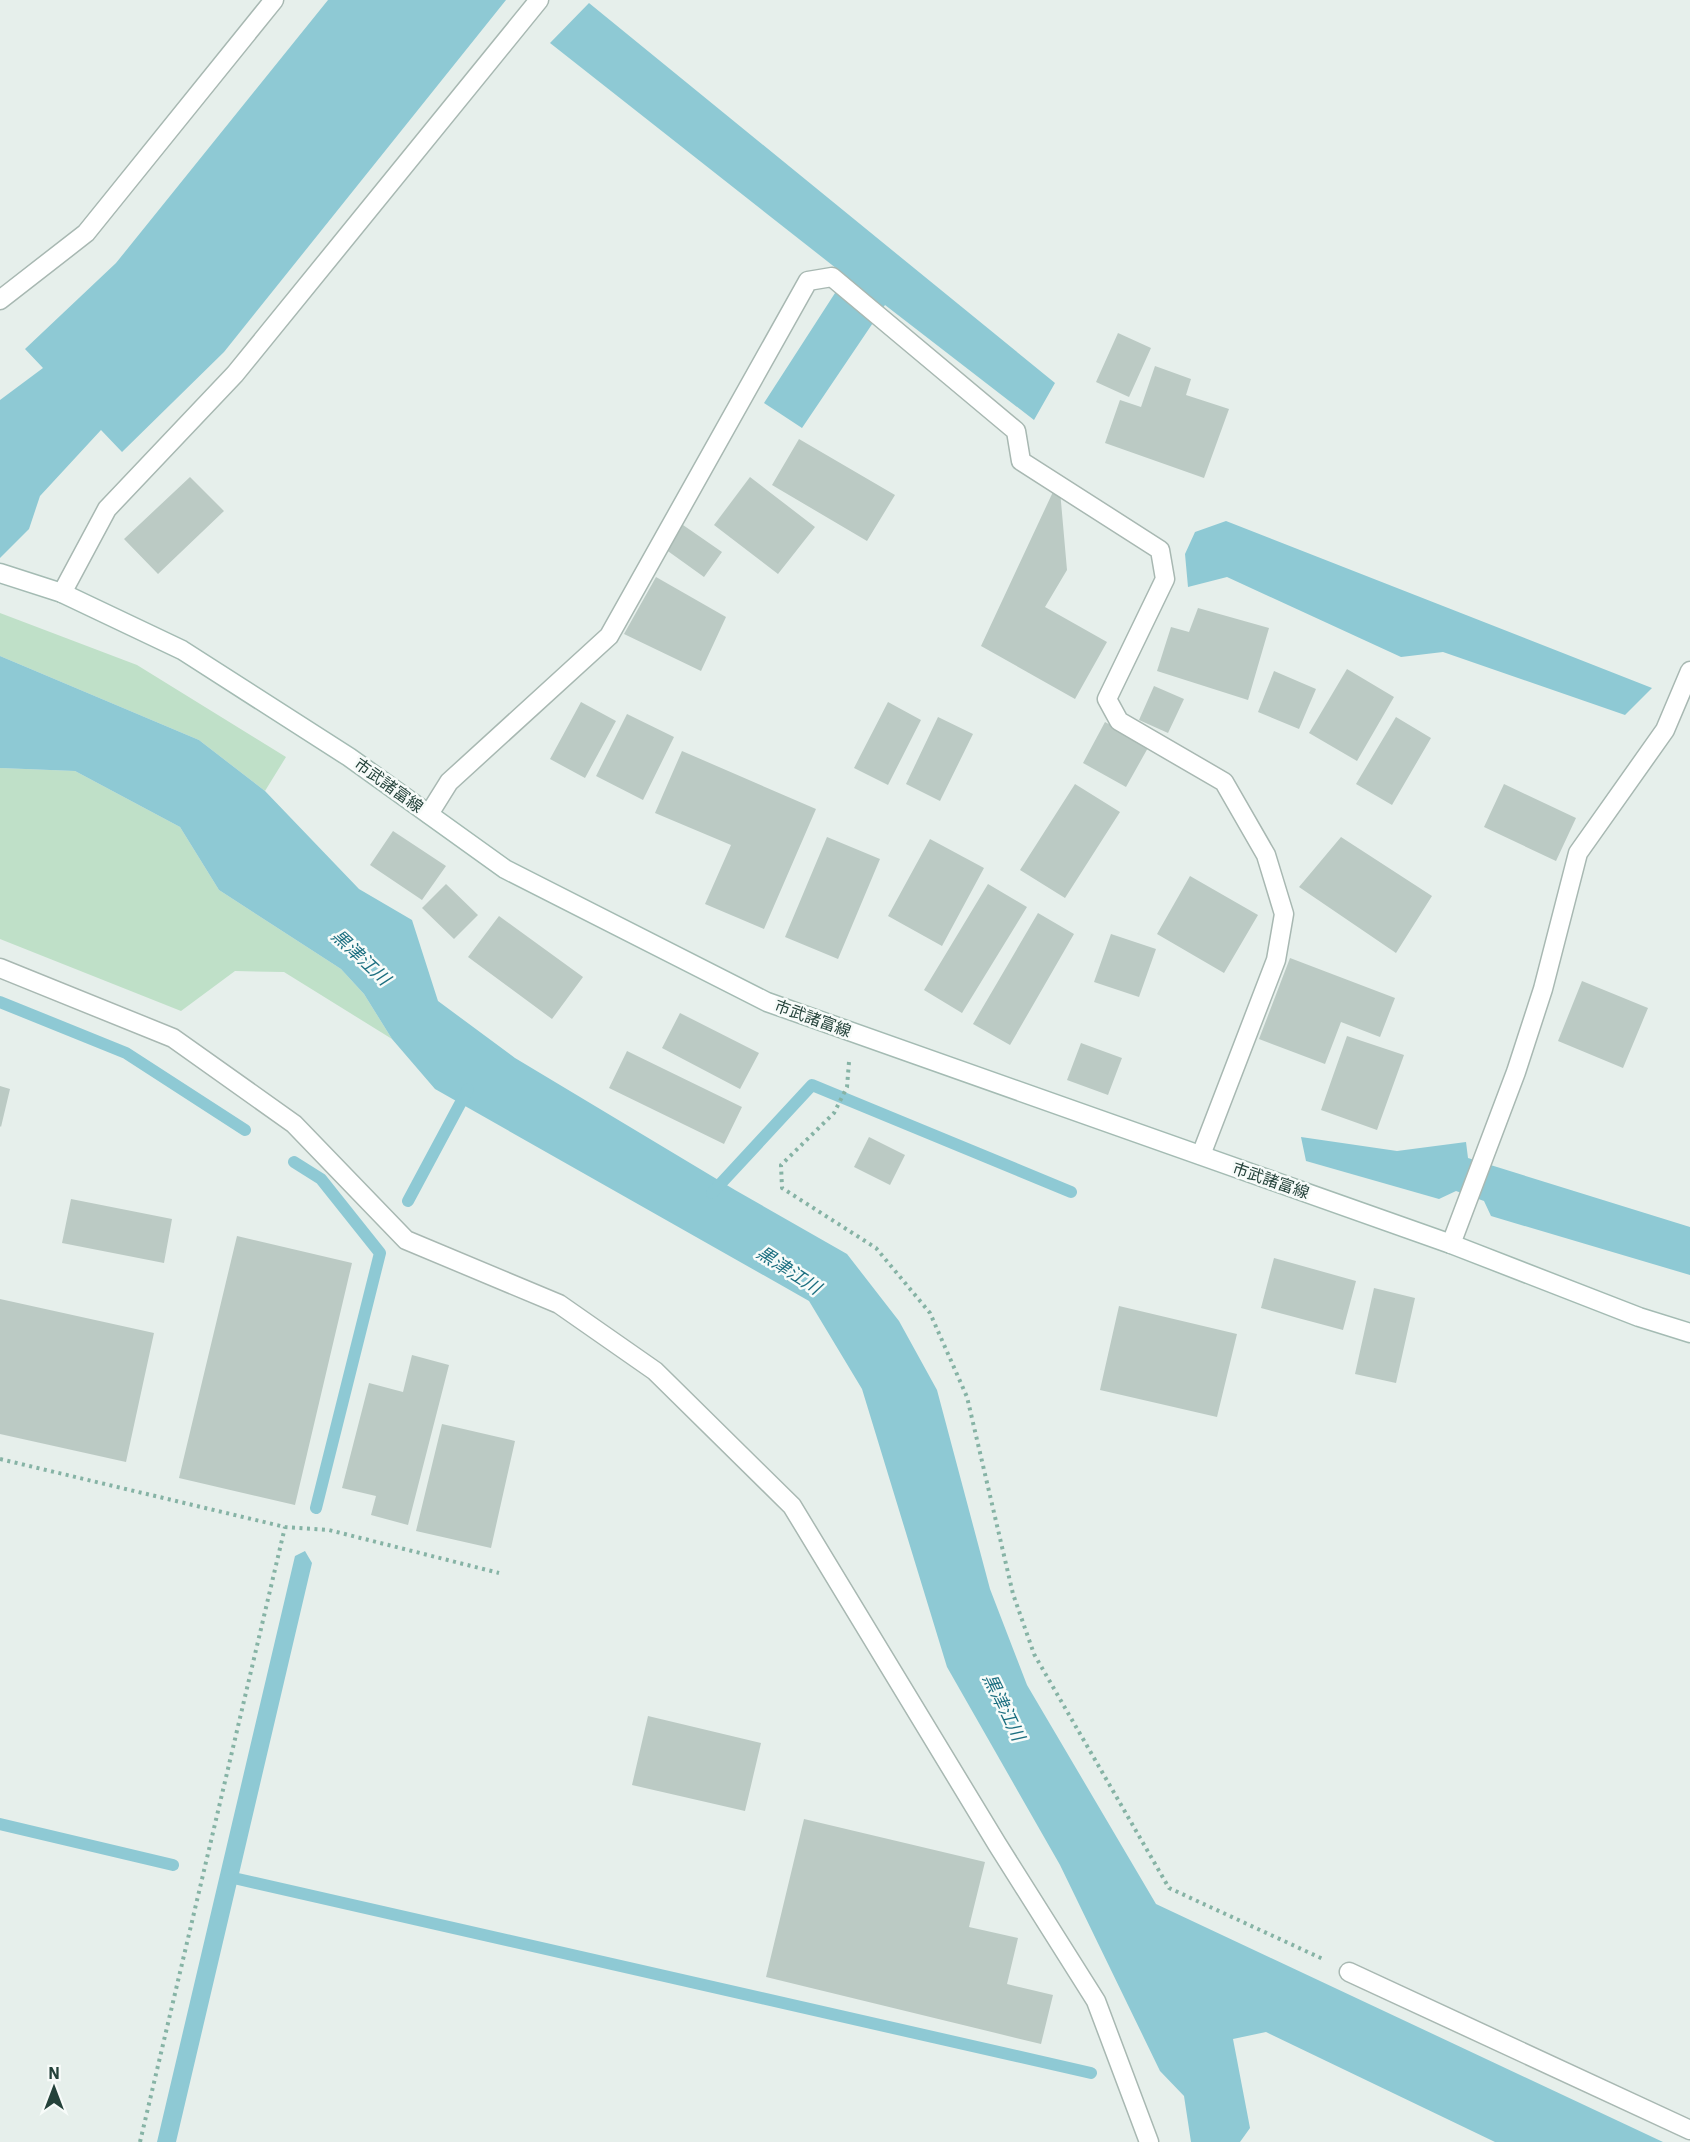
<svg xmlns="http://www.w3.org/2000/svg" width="1690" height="2142" font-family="'IBM Plex Sans','Noto Sans JP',sans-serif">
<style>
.green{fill:#bfe0c8}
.water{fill:#8ec9d4}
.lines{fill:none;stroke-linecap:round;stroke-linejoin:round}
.stream{stroke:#8ec9d4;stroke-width:12}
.building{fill:#bbcac4}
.service-casing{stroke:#a8b8b2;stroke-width:21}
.minor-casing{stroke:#a8b8b2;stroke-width:21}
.secondary-casing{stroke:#a4bbb3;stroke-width:21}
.path{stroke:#86b3a5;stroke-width:4;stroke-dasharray:3 4.5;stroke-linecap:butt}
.service{stroke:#fff;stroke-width:18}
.minor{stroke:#fff;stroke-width:18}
.secondary{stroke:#fff;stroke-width:18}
.labels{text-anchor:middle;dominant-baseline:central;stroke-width:5;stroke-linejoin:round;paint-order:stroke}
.street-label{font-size:16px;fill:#24423a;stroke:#f7fbf9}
.water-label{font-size:18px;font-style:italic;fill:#1c6f80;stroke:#f7fbf9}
</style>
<rect width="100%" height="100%" fill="#e6efeb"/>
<!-- green -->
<path class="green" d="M0,613L137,665L286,757L265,791L199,740L0,656Z
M0,768L75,771L180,827L219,890L341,969L364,994L392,1039L284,972L235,971L181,1011L0,939Z"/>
<!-- water -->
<path class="water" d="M328,0H506L224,352L122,452L101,430L40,496L29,529L0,558V400L43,368L25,349L116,263Z
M589,3L1055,383L1034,420L885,305L802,428L764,403L846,276L550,43Z
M1226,521L1652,688L1625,715L1443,652L1401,657L1227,577L1188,587L1185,554L1195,532Z
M0,656L199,740L265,791L359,889L412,920L438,1001L515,1058L735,1190L847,1254L899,1321L937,1390L990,1589L1027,1685L1156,1904L1663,2142H1495L1266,2032L1233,2039L1250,2128L1240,2142H1191L1184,2096L1160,2071L1060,1865L947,1667L862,1389L809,1301L435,1089L392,1039L364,994L341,969L219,890L180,827L75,771L0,768Z
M1301,1137L1397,1151L1466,1142L1468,1158L1690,1227V1275L1491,1216L1484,1201L1456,1191L1439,1199L1306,1161Z
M305,1551L312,1563L176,2142H157L295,1556Z"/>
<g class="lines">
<!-- stream -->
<path class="stream" d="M0,1002L126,1053L245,1130
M294,1162L321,1179L380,1253L316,1508
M712,1193L812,1085L1071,1192
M408,1201L468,1089
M0,1824L173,1865
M238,1879L1091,2073"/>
</g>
<!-- building -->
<path class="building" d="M1118,333L1151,348L1129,397L1096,382Z
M1155,366L1191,379L1186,395L1229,409L1204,478L1105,443L1120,400L1141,407Z
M799,439L895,495L867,541L772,485Z
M190,477L224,511L158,574L124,539Z
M750,477L815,527L778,574L714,525Z
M1059,479L1067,570L1045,607L1107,642L1075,699L981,646Z
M683,525L722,552L704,577L665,549Z
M656,577L726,617L701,671L624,634Z
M1198,608L1269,628L1248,700L1157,671L1171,627L1189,632Z
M1347,669L1394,697L1357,761L1309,733Z
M1274,671L1316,689L1299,729L1258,712Z
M1154,686L1184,699L1168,733L1139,720Z
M581,702L616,721L585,778L550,759Z
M888,702L921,720L888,785L854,768Z
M627,714L674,737L643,800L596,776Z
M938,717L973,734L940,801L906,784Z
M1396,717L1431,738L1392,805L1356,784Z
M1105,722L1149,746L1126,787L1083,763Z
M682,751L816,809L764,929L705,904L731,845L655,813Z
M1075,784L1120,812L1065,898L1020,870Z
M1504,784L1576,818L1556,861L1484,827Z
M393,831L446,866L422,900L370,865Z
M827,837L880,859L838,959L785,937Z
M1341,837L1432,896L1396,953L1299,887Z
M930,839L984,868L942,946L888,916Z
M1190,876L1258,915L1224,973L1157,934Z
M446,884L478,915L454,939L422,908Z
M988,884L1027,907L962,1013L924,990Z
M1038,913L1074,934L1010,1045L973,1024Z
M499,916L583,977L552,1019L468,957Z
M1111,934L1156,949L1139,997L1094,982Z
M1290,958L1395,998L1380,1037L1341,1022L1325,1064L1259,1039Z
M1582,981L1648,1008L1623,1068L1558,1041Z
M680,1013L759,1053L740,1089L662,1048Z
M1347,1036L1404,1055L1377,1130L1321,1110Z
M1081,1043L1122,1058L1108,1095L1067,1080Z
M627,1051L742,1107L724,1144L609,1088Z
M0,1086L10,1089L1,1127L0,1126Z
M869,1137L905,1155L890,1185L854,1167Z
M71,1199L172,1219L164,1263L62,1243Z
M237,1236L352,1263L295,1505L179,1478Z
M1274,1258L1356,1281L1343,1330L1261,1308Z
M1374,1288L1415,1298L1396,1383L1355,1374Z
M0,1299L154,1333L126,1462L0,1434Z
M1119,1306L1237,1334L1217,1417L1100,1390Z
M412,1355L449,1365L408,1525L371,1515L376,1496L342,1488L369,1383L403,1392Z
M442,1424L515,1441L491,1548L416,1531Z
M648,1716L761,1743L745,1811L632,1785Z
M804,1819L985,1862L969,1927L1018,1938L1007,1984L1053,1995L1041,2044L766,1977Z"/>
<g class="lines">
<!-- service casing -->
<g class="service-casing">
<path id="service" d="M429,814L449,782L609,636L808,281L832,277L1016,431L1021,461L1160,550L1165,579L1107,699L1119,721L1224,782L1266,855L1284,914L1276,960L1201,1155"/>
</g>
<!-- minor casing -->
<g class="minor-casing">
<path id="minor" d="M0,300L86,233L274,0
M62,593L107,509L235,374L539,0
M0,968L173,1038L294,1124L406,1240L559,1304L655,1371L792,1506L997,1844L1096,2001L1149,2142
M1451,1244L1516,1072L1543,989L1578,853L1665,730L1690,671
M1349,1972L1690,2130"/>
</g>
<!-- secondary casing -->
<g class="secondary-casing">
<path id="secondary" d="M0,573L62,593L182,650L349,757L505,869L767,1002L1451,1244L1639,1317L1690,1333"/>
</g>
<!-- path -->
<path class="path" d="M849,1062L847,1087L834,1113L781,1165L782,1188L876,1248L930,1313L967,1397L1013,1594L1034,1654L1169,1888L1323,1959
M0,1459L285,1527L329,1530L499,1573
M140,2142L285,1527"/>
<!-- service -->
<use href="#service" class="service"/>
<!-- minor -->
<use href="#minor" class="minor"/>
<!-- secondary -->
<use href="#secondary" class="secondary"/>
</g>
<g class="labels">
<!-- street labels -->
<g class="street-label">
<text transform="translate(389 785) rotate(36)">市武諸富線</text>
<text transform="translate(813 1018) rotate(20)">市武諸富線</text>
<text transform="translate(1271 1180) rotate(19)">市武諸富線</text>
</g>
<!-- water labels -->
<g class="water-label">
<text transform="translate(361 957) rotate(43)">黒津江川</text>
<text transform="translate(789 1270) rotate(33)">黒津江川</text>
<text transform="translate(1004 1707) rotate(64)">黒津江川</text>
</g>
</g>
<!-- north arrow -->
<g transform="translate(54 2088)" stroke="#f7fbf9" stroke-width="4.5" paint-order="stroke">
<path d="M0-4.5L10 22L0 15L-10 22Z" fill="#24423a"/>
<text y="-9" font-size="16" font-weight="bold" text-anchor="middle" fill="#24423a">N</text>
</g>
</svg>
